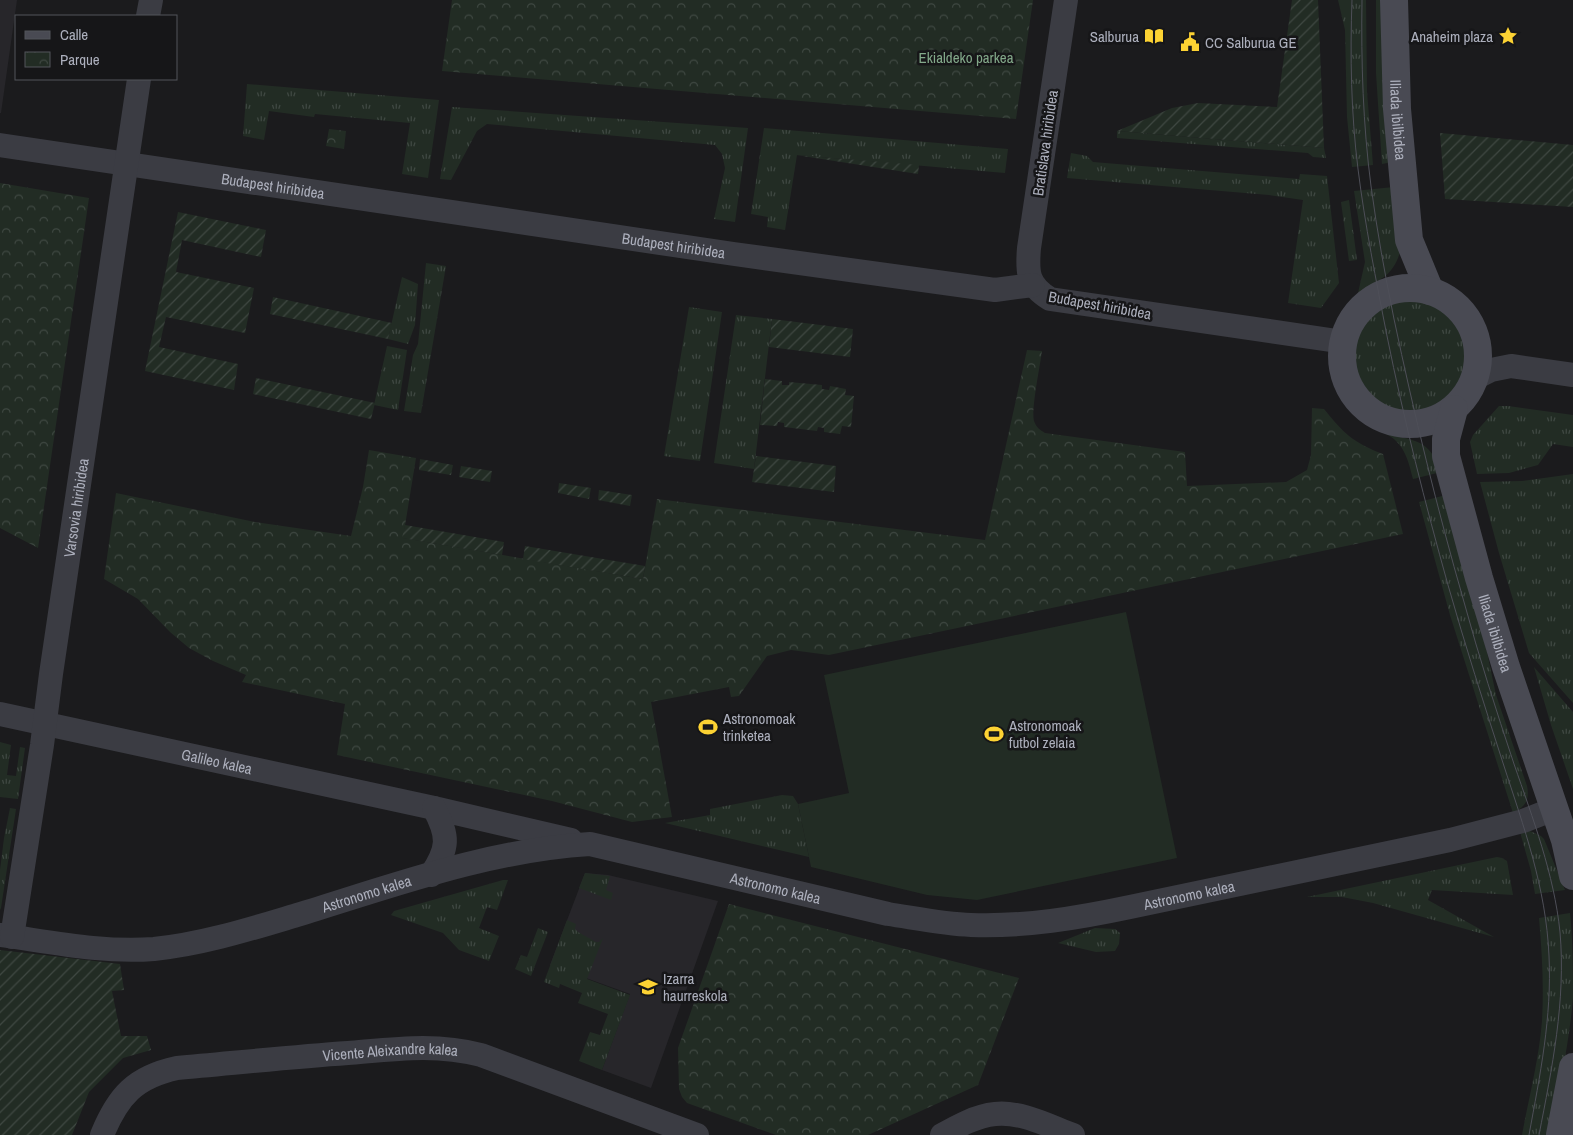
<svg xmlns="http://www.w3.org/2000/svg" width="1573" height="1135" font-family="'Archivo Narrow',sans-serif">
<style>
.built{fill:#27262a}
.grass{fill:url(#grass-tufts)}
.park{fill:url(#park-crowns)}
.garden{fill:url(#garden-furrows)}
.pitch{fill:#222c24}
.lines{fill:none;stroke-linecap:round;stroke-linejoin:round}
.minor{stroke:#3b3c43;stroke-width:24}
.secondary{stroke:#494a53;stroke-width:28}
.tram{stroke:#4e4f58;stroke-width:1}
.labels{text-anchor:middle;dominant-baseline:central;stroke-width:5;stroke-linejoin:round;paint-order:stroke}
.poi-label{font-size:15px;fill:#adb0bd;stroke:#161618;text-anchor:start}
.park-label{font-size:15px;fill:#83a98a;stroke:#161618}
.street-label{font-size:15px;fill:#adb0bd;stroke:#161618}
</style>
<defs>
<pattern id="grass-tufts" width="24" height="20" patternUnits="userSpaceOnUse" patternTransform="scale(1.25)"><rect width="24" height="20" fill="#222c24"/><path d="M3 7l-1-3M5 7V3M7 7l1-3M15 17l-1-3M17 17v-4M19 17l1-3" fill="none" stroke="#3f4842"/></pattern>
<pattern id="park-crowns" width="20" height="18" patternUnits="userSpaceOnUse" patternTransform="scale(1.25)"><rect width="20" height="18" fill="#222c24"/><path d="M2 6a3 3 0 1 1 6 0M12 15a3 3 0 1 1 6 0" fill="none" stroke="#3f4842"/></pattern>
<pattern id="garden-furrows" width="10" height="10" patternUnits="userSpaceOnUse" patternTransform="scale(1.25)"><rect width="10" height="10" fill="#222c24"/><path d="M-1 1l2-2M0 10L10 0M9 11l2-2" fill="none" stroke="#3f4842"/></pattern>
</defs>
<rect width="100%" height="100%" fill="#1b1b1d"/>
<!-- built -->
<path class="built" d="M0,0H17L1,113H0Z
M585,873L608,875L718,901L651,1088L602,1070L630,994L550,965Z"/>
<!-- grass -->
<path class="grass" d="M1338,0H1366L1367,92L1373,165L1352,167L1347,117L1345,30Z
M1376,0H1384L1392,162L1382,164L1376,73Z
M247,84L439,100L428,178L402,174L410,123L315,114L314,117L269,111L264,140L243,136Z
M452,107L748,128L735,222L714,219L725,168L722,154L715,145L487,124L477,131L451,180L440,179Z
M764,128L1008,149L1005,173L797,155L785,230L767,227L768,217L751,214Z
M1117,131L1324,148L1326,158L1313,157L1308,153L1117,138Z
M1071,153L1087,156L1093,162L1299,179L1300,174L1327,176L1339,283L1321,308L1288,303L1303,200L1269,195L1067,178Z
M1394,187L1400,252C1393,277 1378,280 1358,293L1365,262L1354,191Z
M1349,200L1357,260L1349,261L1341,202Z
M426,263L446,266L421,413L404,411L413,355L418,344Z
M402,277L418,284L415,325L408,344L388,339Z
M1355 356a55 55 0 1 1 110 0a55 55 0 1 1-110 0Z
M689,307L722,312L700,461L664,456Z
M736,315L772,319L754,469L714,463Z
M387,346L407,350L398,410L374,405Z
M1499,406H1508L1573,415V447L1553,444L1538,465L1509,473L1477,474L1470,442L1473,435Z
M1384,433C1414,441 1429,438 1441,472L1413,479C1408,459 1404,442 1384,433Z
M1573,474V703L1529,653L1499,553L1480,482L1522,481Z
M1446,495L1476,600L1496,695L1527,786C1530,800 1525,807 1513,813L1450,615L1419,502Z
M1534,667L1573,712V789L1551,725Z
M0,742L11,745L7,775L16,776L20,747L25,748L18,799L0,797Z
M782,795L793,796L798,804L809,857L665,823L710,815V809Z
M10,808L16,809L1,908L0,910V870L4,838Z
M1530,831L1541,836L1544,839L1565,890L1535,894L1531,871L1520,832Z
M1497,857L1502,858L1507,861L1513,895L1432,890L1428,900L1494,937L1373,903L1342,897H1307Z
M585,873L610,876L606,890L613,893L611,900L579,888Z
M503,880H508L497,910L487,907L479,928L499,936L489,961L459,950L443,933L391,915L394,911Z
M1570,913C1573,941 1573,970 1573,998C1569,1044 1559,1089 1551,1135H1522C1529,1097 1539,1059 1542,1021C1544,987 1542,952 1539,918Z
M567,920L576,924L575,929L578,932L596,942H599L603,938L587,979L630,995L602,1070L579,1061L590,1032L600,1035L608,1014L578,1003L582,993L560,984L559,988L544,982Z
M538,928L548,932L531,976L515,969L521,955L527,957Z
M1095,928L1115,929L1120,933L1119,944L1115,951L1096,952L1058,943Z"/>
<!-- park -->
<path class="park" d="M452,0H1033L1016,119L442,71Z
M329,129L346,131L344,149L326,146Z
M0,183L89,198L38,548L0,528Z
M1027,350L1042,351C1040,366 1031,410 1034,421C1036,427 1040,430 1045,433L1185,452L1187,486L1286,482L1307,470L1311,455L1312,408L1324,409C1343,433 1354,443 1383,454L1403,534L829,655L791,650L767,656L739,696L731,697L729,687L651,702L672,817L632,822L552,801L337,755L345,704L242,682L246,675L213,661L189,648L170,632L138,599L104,579L116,493L255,522L351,536L363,487L369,450L416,458L403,538L643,579L657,499L985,540Z
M729,904L1019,978L978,1085L868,1135H776L687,1103L682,1097L679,1089L678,1048Z"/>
<!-- garden -->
<path class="garden" d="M1292,0H1318L1324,148L1117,131L1172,108L1198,103L1277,107Z
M1440,133L1573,145V207L1445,199Z
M796,155L919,165L918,174Z
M178,212L266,230L261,257L182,240L176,272L254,288L245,333L166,317L159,347L238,364L234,390L145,371Z
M273,297L392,323L388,339L270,314Z
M772,319L853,329L850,357L769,347Z
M256,378L375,403L371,419L253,394Z
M765,379L782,381V385H789V382L822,385V389L829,390L830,386L846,389L845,395L854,396L851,427L842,426L840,434L824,432V428L818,427L817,431L784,427V423L778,422L777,426L760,425Z
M756,456L836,466L834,492L752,482Z
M420,459L453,465L451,475L419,470Z
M461,466L492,471L490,482L459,477Z
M559,483L591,488L589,499L558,493Z
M599,490L632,495L630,506L598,500Z
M405,525L504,542L502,555L402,538Z
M525,546L645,566L643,579L523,559Z
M0,950L120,964L124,990L112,991L121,1036H147L151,1050L123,1058L89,1092L72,1135H0Z"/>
<!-- pitch -->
<path class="pitch" d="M1126,612L1177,858L977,900L927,895L811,867L798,804L849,793L824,675Z"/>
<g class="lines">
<!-- minor -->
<g class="minor">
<path d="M1066,0L1029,248C1027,272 1027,285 1050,299L1344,342"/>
<path d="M148,16L151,0"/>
<path id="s1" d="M0,145L734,254L995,290L1033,285"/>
<path d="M1475,378L1491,370L1511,366L1573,375"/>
<path id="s2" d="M0,714L434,808L571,840"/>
<path d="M431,875C449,848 449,836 434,808"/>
<path id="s3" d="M0,935C51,942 102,953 154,949C203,944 250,929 297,915C392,886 489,850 590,844L888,914C915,918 943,924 971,925C1025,927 1078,918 1130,907L1450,840L1523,821L1554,809"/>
<path id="s4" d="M12,937L42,745L51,674L139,79"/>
<path id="s5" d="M102,1135C118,1096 135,1077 177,1068C234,1063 291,1057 348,1053C395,1049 436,1043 481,1055L697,1135"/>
<path d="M942,1135C958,1126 976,1116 995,1114C1021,1111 1049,1126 1073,1135"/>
</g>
<!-- secondary -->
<g class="secondary">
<path id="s6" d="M1394,0L1397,109L1409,240L1430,291"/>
<circle cx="1410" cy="356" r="68"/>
<path id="s7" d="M1454,409L1446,439V456L1479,578L1506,667L1565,840L1573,876"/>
<path d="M1560,1135L1573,1067"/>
</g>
<!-- tram -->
<path class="tram" d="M1352,0C1350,56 1351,113 1358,169C1365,225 1376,280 1387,336C1404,420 1425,503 1448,585C1465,645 1484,704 1503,763C1524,828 1546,887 1549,956C1552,1017 1540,1075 1529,1135
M1362,0C1361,62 1363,125 1371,186C1377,231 1385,275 1394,319C1414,414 1437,508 1464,602C1479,657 1496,710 1514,764C1533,819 1554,874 1560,932C1566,1001 1552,1068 1539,1135"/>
</g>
<!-- icons -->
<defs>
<g id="library-bare" transform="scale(1.5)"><path d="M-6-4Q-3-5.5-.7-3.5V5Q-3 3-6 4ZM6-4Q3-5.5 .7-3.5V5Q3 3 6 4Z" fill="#fcd233" stroke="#161618" stroke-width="2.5" paint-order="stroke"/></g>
<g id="sight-bare" transform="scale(1.5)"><path d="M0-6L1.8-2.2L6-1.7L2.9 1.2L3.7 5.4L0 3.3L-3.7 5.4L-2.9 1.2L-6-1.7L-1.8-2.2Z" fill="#fcd233" stroke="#161618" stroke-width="2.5" paint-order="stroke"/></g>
<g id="civic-bare" transform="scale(1.5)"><path d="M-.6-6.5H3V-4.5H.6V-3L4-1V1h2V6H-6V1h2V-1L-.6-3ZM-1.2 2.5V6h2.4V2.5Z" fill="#fcd233" stroke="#161618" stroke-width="2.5" paint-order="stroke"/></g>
<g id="stadium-bare" transform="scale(1.5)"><path d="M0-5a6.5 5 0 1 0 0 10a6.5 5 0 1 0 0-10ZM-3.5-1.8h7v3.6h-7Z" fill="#fcd233" stroke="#161618" stroke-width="2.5" paint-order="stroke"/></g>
<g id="school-bare" transform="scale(1.5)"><path d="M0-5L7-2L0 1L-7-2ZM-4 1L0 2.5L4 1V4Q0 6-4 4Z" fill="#fcd233" stroke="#161618" stroke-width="2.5" paint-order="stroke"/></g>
</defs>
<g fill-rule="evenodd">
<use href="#library-bare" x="1154" y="36"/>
<use href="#sight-bare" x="1508" y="36"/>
<use href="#civic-bare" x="1190" y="42"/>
<use href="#stadium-bare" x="708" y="727"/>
<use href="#stadium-bare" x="994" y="734"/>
<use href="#school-bare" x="648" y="987"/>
</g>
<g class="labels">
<!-- poi labels -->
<g class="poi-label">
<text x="1139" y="36" text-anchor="end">Salburua</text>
<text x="1493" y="36" text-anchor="end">Anaheim plaza</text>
<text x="1205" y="42">CC Salburua GE</text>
<text x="723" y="718">Astronomoak<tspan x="723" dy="17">trinketea</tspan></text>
<text x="1009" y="725">Astronomoak<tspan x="1009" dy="17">futbol zelaia</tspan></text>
<text x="663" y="978">Izarra<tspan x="663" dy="17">haurreskola</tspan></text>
</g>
<!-- park labels -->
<g class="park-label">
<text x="966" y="57">Ekialdeko parkea</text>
</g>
<!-- street labels -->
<g class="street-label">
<text stroke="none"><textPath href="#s6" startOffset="120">Iliada ibilbidea</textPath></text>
<text transform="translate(1045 143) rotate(-82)">Bratislava hiribidea</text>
<text stroke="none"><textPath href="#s1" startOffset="276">Budapest hiribidea</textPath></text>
<text stroke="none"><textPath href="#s1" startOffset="681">Budapest hiribidea</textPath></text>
<text transform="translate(1100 305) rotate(10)">Budapest hiribidea</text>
<text stroke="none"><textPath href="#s4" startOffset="434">Varsovia hiribidea</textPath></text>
<text stroke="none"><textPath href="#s7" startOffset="232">Iliada ibilbidea</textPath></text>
<text stroke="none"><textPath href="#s2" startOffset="222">Galileo kalea</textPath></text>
<text stroke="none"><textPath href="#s3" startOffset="795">Astronomo kalea</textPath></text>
<text stroke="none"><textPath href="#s3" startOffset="375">Astronomo kalea</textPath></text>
<text stroke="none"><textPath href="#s3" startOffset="1215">Astronomo kalea</textPath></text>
<text stroke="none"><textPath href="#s5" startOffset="320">Vicente Aleixandre kalea</textPath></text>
</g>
</g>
<!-- legend -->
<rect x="15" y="15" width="162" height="65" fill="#161618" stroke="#52545a"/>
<rect x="25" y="31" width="25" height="8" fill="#494a53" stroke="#52545a"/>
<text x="60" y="40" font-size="15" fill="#adb0bd">Calle</text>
<rect x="25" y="52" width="25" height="15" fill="url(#park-crowns)" stroke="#52545a"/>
<text x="60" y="65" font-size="15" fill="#adb0bd">Parque</text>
</svg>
